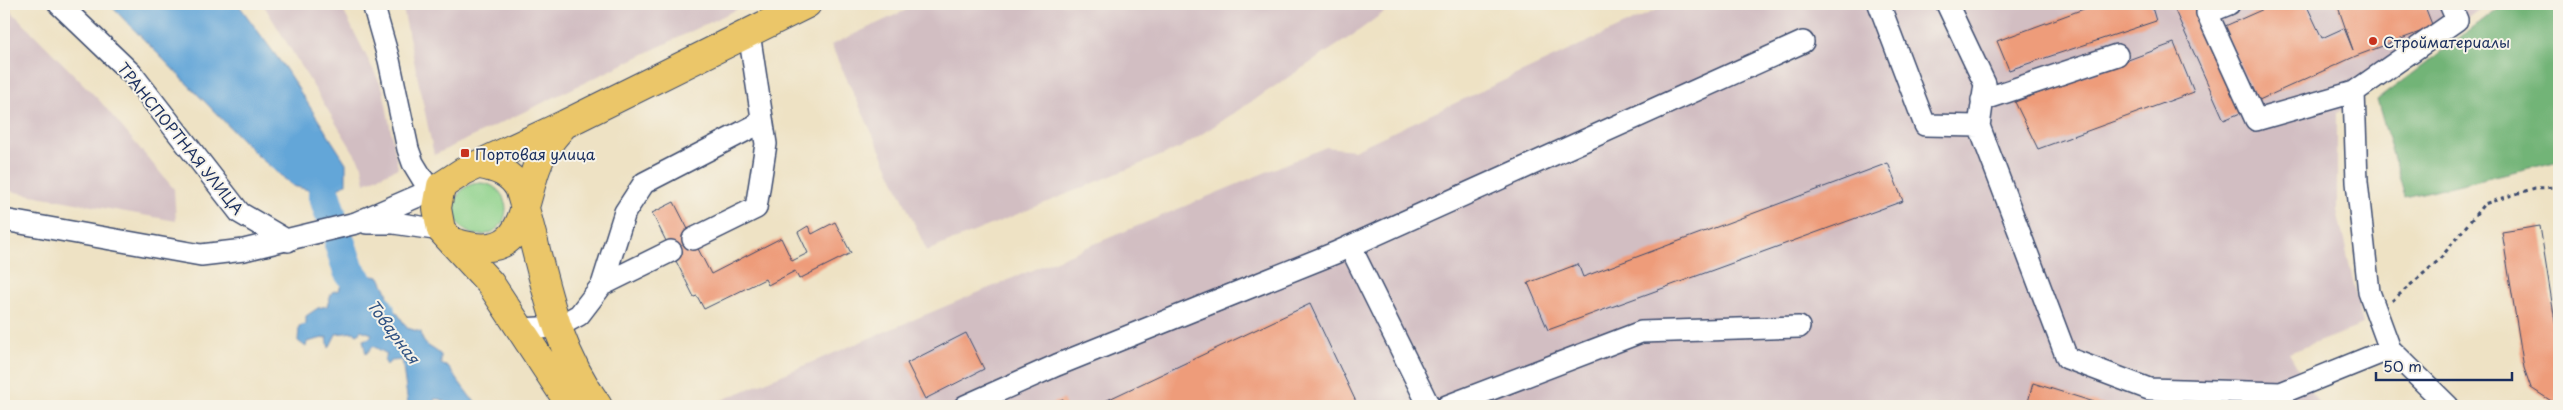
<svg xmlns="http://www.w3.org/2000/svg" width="2563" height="410" font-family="'Playpen Sans',sans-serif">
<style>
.industrial{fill:#d2bec2}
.green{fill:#8ed28b;stroke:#548074}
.forest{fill:#72b477;stroke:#46726a}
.water{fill:#64a6d8;stroke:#406a9b}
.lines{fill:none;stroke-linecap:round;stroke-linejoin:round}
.river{stroke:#64a6d8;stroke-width:32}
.building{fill:#ee9c7a}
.minor-casing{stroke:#3b4a6d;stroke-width:24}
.major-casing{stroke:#3b4a6d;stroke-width:30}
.path{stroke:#3b4a6d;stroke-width:3;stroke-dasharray:4 4;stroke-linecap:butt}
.minor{stroke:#fff;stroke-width:21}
.major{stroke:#ebc669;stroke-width:28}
.poi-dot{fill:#c8321e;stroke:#f7f3e8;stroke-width:2}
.labels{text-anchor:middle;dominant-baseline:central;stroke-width:4;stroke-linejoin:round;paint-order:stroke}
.poi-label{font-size:15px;fill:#1b2f5e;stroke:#f7f3e8;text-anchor:start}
.street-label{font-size:15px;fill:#1b2f5e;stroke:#f7f3e8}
.water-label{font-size:16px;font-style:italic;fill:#315383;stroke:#f7f3e8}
</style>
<rect width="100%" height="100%" fill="#f7f3e8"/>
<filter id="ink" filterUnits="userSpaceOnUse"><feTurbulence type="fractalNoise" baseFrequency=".02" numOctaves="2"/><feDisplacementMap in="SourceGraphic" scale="10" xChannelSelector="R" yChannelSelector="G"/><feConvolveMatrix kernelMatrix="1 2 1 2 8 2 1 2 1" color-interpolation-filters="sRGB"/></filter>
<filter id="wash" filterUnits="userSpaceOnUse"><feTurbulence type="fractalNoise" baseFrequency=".0096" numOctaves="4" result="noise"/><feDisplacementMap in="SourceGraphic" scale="20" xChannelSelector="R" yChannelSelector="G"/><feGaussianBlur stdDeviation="1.12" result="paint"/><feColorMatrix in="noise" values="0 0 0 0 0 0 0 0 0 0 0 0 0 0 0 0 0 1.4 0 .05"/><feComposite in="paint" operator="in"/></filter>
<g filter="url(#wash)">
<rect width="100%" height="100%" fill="#eee2c4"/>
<!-- industrial -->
<path class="industrial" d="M4,4L100,101L174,189L176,221L4,190Z
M263,4H340L383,89L398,168L365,183L362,166Z
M402,4H748L434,155Z
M919,4H1395L1353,35L1182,147L927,251L831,45Z
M1669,4H2488L2337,113V210L2363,325L2289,353L2320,406H1871L1808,400L1790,406H723L717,402L1326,147L1354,150Z"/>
<!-- green -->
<path class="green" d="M454 209a26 26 0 1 1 52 0a26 26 0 1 1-52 0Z"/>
<!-- forest -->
<path class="forest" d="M2504,4H2559V161L2405,197L2377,100Z"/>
<!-- water -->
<path class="water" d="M109,4H238L285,68L346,163V184L324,194L293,186L258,156Z
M357,274L380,277L387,292L390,307L398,314L407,328L421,332C422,347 432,346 441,355V364L448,367L471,398L481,406H453L440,399H434L435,404H408L402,360L391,361L387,365L384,360L387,354L373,346L366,354L363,340L370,338L372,334L361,330L358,334L353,332L336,334L329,348L327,337L307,342L306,347L298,341L299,326L306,324V316L318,308L327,306L332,292L339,290L344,279Z"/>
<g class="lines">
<!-- river -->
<path class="river" d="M324,194L330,213
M340,244L349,271L379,311"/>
</g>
<g id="blocks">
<!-- building -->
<path class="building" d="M2097,4H2151L2156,21L2009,70L1997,41Z
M2172,4H2201L2245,111L2224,120Z
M2275,4H2306L2322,38L2344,28L2353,50L2337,4H2424L2433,27L2356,56L2257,101L2223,27Z
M2174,43L2194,92L2038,149L2015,102Z
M1888,163L1903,201L1548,330L1528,283L1578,264L1583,277Z
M674,202L711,274L781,238L792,261L808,253L798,232L808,226L812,234L835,222L851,253L799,279L795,271L768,285L765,279L704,309L697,296L694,297L652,213Z
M2540,226L2559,347V406L2531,388L2524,368L2502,232Z
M1310,304L1358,406H1105L1103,402Z
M966,333L984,369L925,399L907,363Z
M2033,383L2107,406H2027Z
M1063,399L1066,406H1045Z"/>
</g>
</g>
<g filter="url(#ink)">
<use href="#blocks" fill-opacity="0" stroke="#3b4a6d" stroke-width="1"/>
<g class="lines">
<!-- minor casing -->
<g class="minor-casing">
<path id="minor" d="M59,4L132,74L240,213L288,241
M373,4L389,60L408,149L413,163L430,191
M1879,4L1925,125L1979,126
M1947,4L1985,84L1979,126L2067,358L2149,389L2281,393L2390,349L2448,406
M2229,4L2207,13L2256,120L2354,92L2457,20L2450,4
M2354,92L2357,182L2369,292L2390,349
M1982,100L2117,55
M4,220L201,255L244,250L356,223L441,186
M367,223H394L441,230
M693,239L756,208L766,144L749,33
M1350,246L1429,406
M602,285L625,212L644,183L762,122
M521,329L557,327L579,315L602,285L671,251
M965,406L1057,365L1335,253L1803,42
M1447,406L1641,332L1799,327"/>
</g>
<!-- major casing -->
<g class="major-casing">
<path id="major" d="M480,165C497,168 510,173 519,188C543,264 549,339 598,406
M454,242C523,264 520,216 536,169C541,153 551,139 562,127
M571,406L490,283L441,230L437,208L441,186L464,171L565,124L807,4"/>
</g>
<!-- path -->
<path class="path" d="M2392,301L2439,260L2484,204L2535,188L2559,187"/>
<!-- minor -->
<use href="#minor" class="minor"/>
<!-- major -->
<use href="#major" class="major"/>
</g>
</g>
<!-- markers -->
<g class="poi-dot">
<circle cx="2373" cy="41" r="5"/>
<rect x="460" y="148" width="10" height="10" rx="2.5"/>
</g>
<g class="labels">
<!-- poi labels -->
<g class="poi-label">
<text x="2383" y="41">Стройматериалы</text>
<text x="475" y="153">Портовая улица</text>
</g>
<!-- street labels -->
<g class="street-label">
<text transform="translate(181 138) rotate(51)">ТРАНСПОРТНАЯ УЛИЦА</text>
</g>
<!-- water labels -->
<g class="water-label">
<text transform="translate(394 331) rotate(53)">Товарная</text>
</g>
</g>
<!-- margin -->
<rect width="2563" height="410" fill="none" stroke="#f7f3e8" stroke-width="20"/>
<!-- scale -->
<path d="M2376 372v8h136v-8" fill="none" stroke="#1b2f5e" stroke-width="2.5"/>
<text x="2383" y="372" font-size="15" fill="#1b2f5e" stroke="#f7f3e8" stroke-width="4" paint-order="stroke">50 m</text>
</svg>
